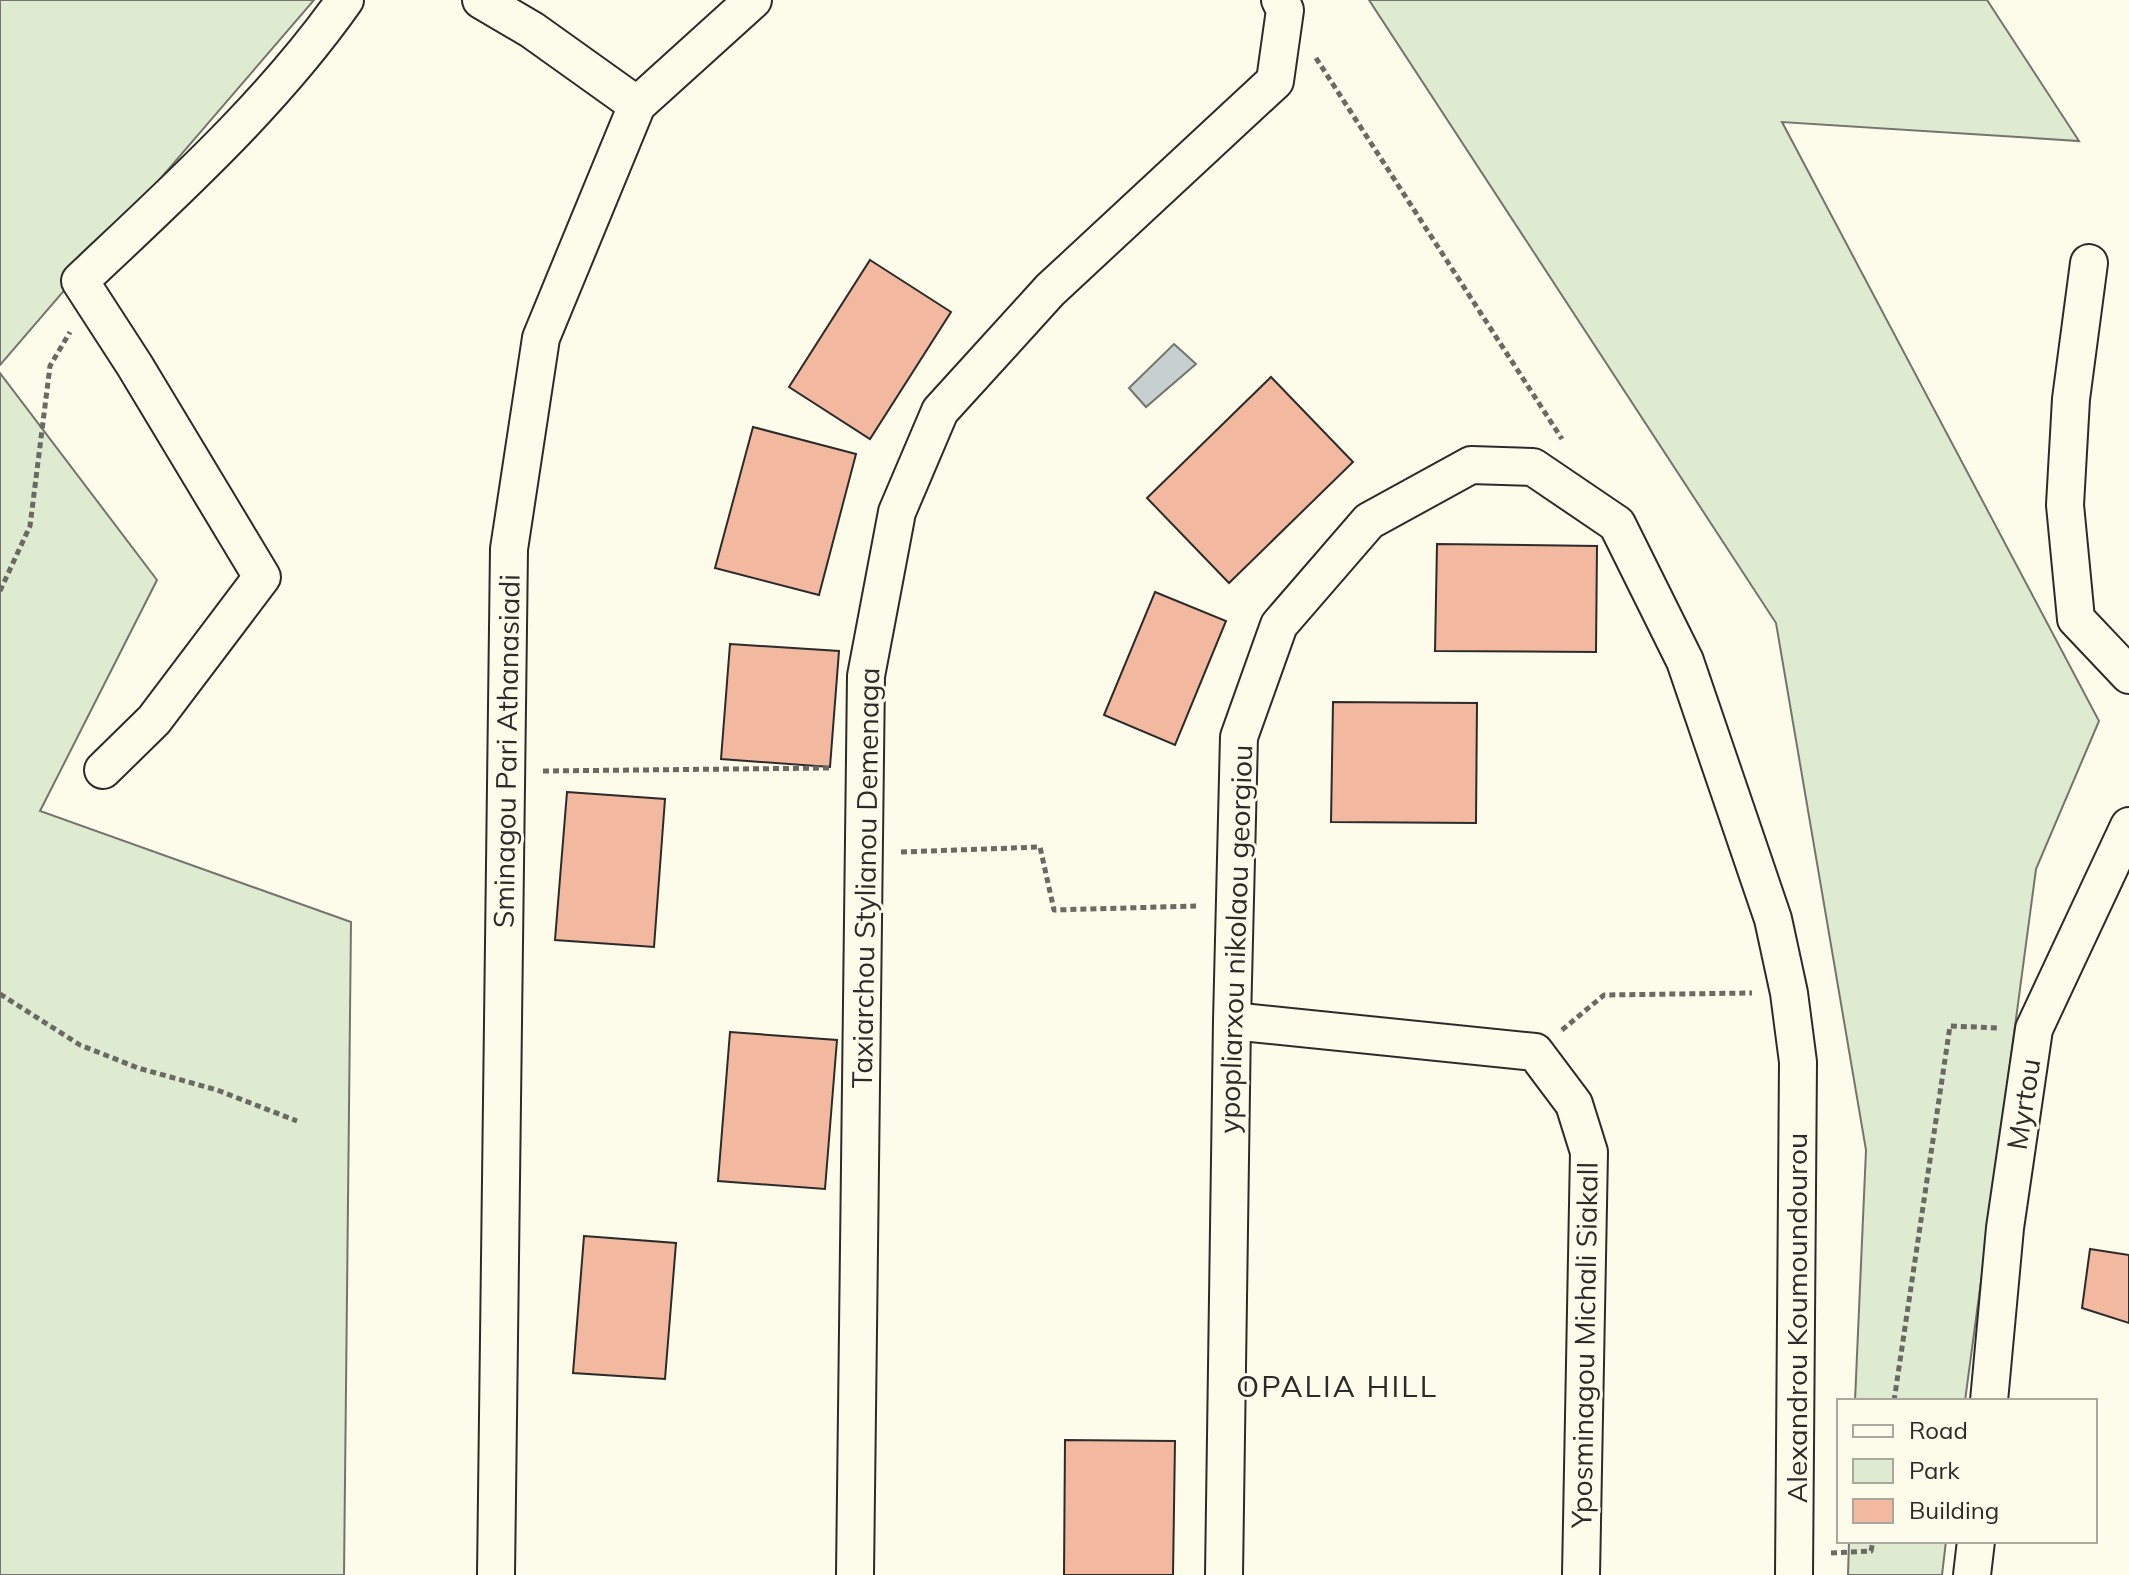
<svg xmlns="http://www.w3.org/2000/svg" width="2129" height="1575" font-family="Mulish,sans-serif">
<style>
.green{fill:#deebd1;stroke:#74746e;stroke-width:2}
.water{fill:#c7d0d0;stroke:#74746e;stroke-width:2}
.building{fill:#f2b8a0;stroke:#2b2b2b;stroke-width:2}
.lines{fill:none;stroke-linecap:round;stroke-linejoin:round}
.minor-casing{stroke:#2b2b2b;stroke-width:40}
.path{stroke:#6a6964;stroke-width:5;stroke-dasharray:6 4;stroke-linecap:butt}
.minor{stroke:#fdfbea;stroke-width:36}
.labels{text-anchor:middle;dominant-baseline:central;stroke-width:6;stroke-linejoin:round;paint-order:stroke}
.street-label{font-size:28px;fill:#2b2b2b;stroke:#fdfbea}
.neighbourhood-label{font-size:30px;letter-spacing:2px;fill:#2b2b2b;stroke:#fdfbea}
</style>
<rect width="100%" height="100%" fill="#fdfbea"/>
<!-- green -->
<path class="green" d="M0,0H314L0,365Z
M1369,0H1987L2079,141L1782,122L2099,721L2036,869L1965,1401H1855L1866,1150L1776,623Z
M0,373L157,580L40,811L351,922L344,1575H0Z
M1849,1541H1946L1942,1575H1848Z"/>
<!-- water -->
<path class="water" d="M1174,344L1196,364L1146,407L1129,388Z"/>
<!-- building -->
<path class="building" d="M870,260L951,312L870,439L789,387Z
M1271,377L1353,462L1229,583L1147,498Z
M753,427L856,454L819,595L715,568Z
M1437,544L1597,546L1596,652L1435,651Z
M1155,592L1226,621L1175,745L1104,715Z
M730,644L839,651L830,767L721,759Z
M1333,702L1477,703L1476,823L1331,822Z
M567,792L665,799L654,947L555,940Z
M730,1032L837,1040L825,1189L718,1181Z
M584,1236L676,1243L665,1379L573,1373Z
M2090,1249L2129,1255V1323L2082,1308Z
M1065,1440L1175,1441L1173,1575H1064Z"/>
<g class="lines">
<!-- minor casing -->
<g class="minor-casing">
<path id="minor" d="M481,0L532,30L637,105
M2089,263L2071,399L2065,505L2076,619L2129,675
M103,770L154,720L262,577L135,366L80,281C173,193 271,105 345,0
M1232,1021L1535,1052L1574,1104L1589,1152L1581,1575
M1989,1401L2005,1228L2034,1029L2129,826
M496,1575L509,549L541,338L637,105L753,0
M855,1575L866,676L897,512L940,411L1050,290L1275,81L1285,10L1280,0
M1224,1575L1232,1021L1239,737L1279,625L1369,521L1471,465L1533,467L1617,524L1685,661L1773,919L1789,993L1798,1062L1794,1575
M1972,1575L1976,1541"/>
</g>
<!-- path -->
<path class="path" d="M1316,58L1562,439
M0,591L30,526L50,366L70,332
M543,771L829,768
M901,852L1040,847L1054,910L1196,906
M0,994L80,1045L138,1068L217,1090L297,1121
M1562,1030L1604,995L1752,993
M1894,1401L1950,1026L1998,1028
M1831,1553L1871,1551L1873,1541"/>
<!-- minor -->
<use href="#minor" class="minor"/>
</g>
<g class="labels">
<!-- street labels -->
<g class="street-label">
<text transform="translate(506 751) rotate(-89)">Sminagou Pari Athanasiadi</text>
<text transform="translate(865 878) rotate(-89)">Taxiarchou Stylianou Demenaga</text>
<text transform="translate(1235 939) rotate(-88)">ypopliarxou nikolaou georgiou</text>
<text transform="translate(2023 1104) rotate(-81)">Myrtou</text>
<text transform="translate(1796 1318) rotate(-90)">Alexandrou Koumoundourou</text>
<text transform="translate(1584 1345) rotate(-89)">Yposminagou Michali Siakall</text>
</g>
<!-- neighbourhood labels -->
<g class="neighbourhood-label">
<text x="1337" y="1386">OPALIA HILL</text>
</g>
</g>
<!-- legend -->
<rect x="1837" y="1399" width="260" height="144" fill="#fdfbea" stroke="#a9a89e" stroke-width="2"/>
<rect x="1853" y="1425" width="40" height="12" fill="#fdfbea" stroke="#a9a89e" stroke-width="2"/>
<text x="1909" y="1439" font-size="24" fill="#2b2b2b">Road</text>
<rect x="1853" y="1459" width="40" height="24" fill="#deebd1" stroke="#a9a89e" stroke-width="2"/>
<text x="1909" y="1479" font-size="24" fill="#2b2b2b">Park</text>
<rect x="1853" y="1499" width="40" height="24" fill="#f2b8a0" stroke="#a9a89e" stroke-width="2"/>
<text x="1909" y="1519" font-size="24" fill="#2b2b2b">Building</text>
</svg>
